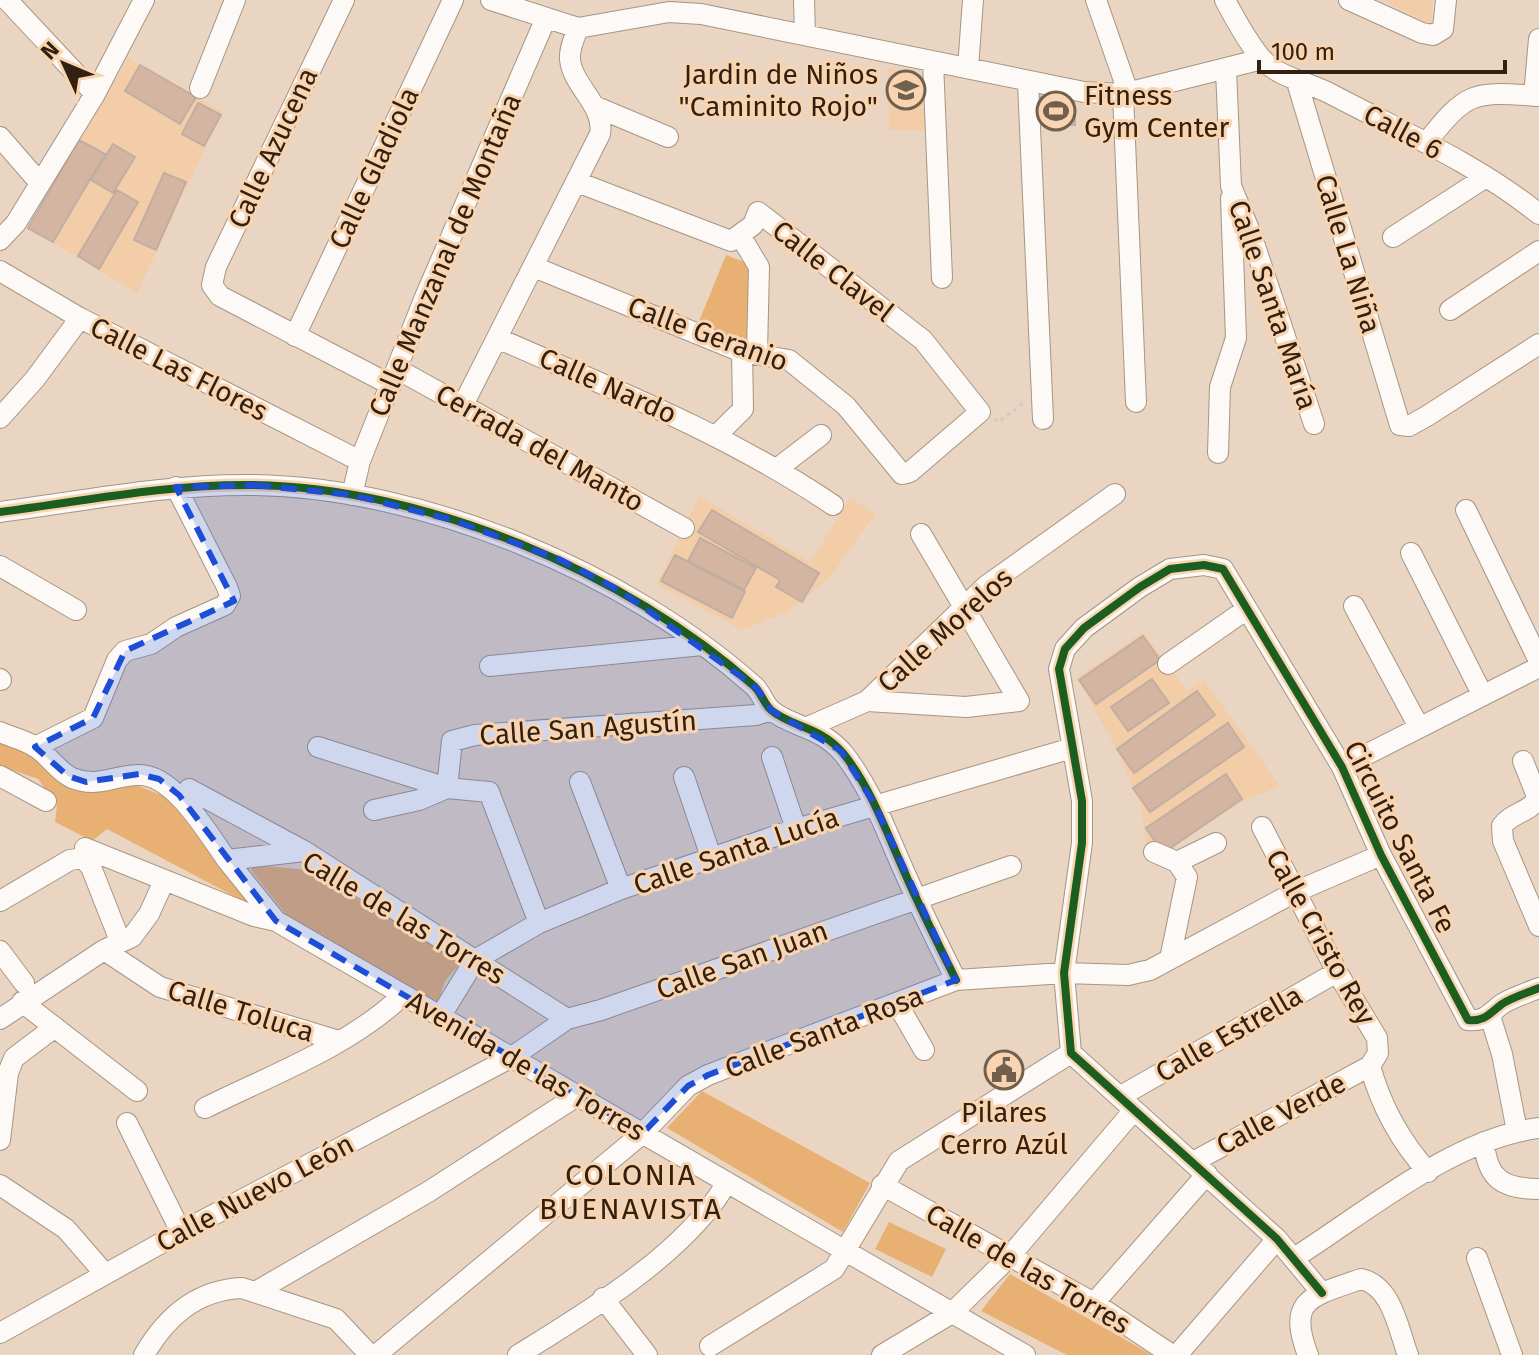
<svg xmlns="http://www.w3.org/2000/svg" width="1539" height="1355" font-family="'Fira Sans',sans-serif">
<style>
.built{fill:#f2cda8}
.green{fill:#e8b173}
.building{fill:#d4b5a1;stroke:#c2aea1;stroke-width:2}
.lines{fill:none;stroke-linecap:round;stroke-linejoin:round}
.minor-casing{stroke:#a69684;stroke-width:22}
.path{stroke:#d0cbc4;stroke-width:3;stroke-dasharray:4 4;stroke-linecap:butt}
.minor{stroke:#fcf9f6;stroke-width:20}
.cycleway-casing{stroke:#f9d4b1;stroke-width:13}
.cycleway{stroke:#1b5e20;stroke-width:8}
.marked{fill:#1d4ed8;fill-opacity:0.2;stroke:#1d4ed8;stroke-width:6;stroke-dasharray:16 10;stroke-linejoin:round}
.labels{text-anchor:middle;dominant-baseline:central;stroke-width:6;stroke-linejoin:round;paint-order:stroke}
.poi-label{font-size:28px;fill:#322110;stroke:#f9d4b1;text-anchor:end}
.street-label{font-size:28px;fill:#322110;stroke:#f9d4b1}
.neighbourhood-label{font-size:30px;letter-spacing:2px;fill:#322110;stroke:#f9d4b1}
</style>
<rect width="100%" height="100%" fill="#e9d5c1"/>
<!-- built -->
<path class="built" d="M1383,0H1433L1431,24Z
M128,58L222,112L137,293L28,228Z
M888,68L923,75L927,131L889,130Z
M699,496L810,562L850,498L875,514L830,577L787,612L742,630L657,584Z
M1143,632L1187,690L1204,680L1280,786L1243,801L1163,853L1147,848L1141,806L1116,748L1077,678Z"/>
<!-- green -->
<path class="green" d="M726,255L757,267L752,345L698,324Z
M0,737L35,752L69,781L136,785L169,798L249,896L247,903L107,829L92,841L55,822L57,805L38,779L0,766Z
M254,865L308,870L462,961L445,981L438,1003L291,921L251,870Z
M702,1091L870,1183L843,1232L667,1128Z
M889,1222L946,1249L932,1277L875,1249Z
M1010,1274L1152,1355H1067L981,1311Z"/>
<!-- building -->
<path class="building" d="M140,65L196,97L180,124L125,91Z
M1037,96L1074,102L1075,125L1038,120Z
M198,103L221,115L204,146L182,134Z
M79,140L105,154L53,242L28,228Z
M113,144L135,157L113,193L91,180Z
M164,173L186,182L156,250L134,240Z
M117,190L138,202L99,269L78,256Z
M712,510L819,573L802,602L776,587L780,580L698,532Z
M700,538L756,568L744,590L688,561Z
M675,555L745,592L732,618L661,581Z
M1143,636L1160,660L1096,704L1079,680Z
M1152,679L1169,703L1128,731L1111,707Z
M1197,691L1215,715L1134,773L1117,749Z
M1228,723L1244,747L1150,812L1133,788Z
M1226,774L1242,799L1163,853L1146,828Z
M1003,1051L1018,1077L1002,1086L989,1063Z"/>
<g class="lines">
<!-- minor casing -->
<g class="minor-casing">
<path id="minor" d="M7,0L95,94
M344,0L216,267L212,285L220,296L391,385
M491,0L578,28L669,12L701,14L1084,92L1123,94L1262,59
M804,0L805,34
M1096,0L1128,92
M1225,0C1235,19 1247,41 1261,58C1279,78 1308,82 1331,94C1401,131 1477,164 1539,214
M1349,0L1422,33L1433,35L1443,29L1446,0
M933,62L942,278
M968,68L973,0
M1226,70L1231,186L1251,234L1314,424
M1297,82L1400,425L1409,426L1427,416L1539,344
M1028,83L1043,419
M200,88L235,0
M1123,94L1136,402
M1534,96L1539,39
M594,106L668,137
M0,137L39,182
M1426,143C1467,91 1473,91 1539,96
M741,237L759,267L757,352
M1393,237L1486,177
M0,240L16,223L95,94L144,0
M534,267L742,352L789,360L846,406L902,474L910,472L980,412L923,340L758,212L753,225L731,241L577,182
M0,271L80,318L360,461
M1450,310L1539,251
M295,336L453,0
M497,338C615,390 726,433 833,505
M397,369L684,528
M463,405L600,134C605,105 572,86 570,59C569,48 575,37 578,28
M0,418L35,379L80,318
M718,434L743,409L742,352
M1218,453L1220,387L1236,338L1231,198
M778,468L821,435
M352,495L360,461L425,297L546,18
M1466,510L1539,661
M0,512C84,501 167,484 252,485C424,487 626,572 754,686C761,692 764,704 771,710C791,727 820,726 843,753C871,788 886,831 904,871C920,908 938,944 956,980
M1411,553L1482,694
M0,566L76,610
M1354,606L1419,727
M1168,664L1247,609
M490,666L702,645
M0,679L1,680
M867,701L966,707L1019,701L921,534
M808,727L867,701L986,586L1115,494
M0,732C11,737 24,740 34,746C48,754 57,771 72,778C97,788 112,776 137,775C173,772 208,834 227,860L304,851L567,1019
M35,747L93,718L117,660L125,651L151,644L176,627L225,605L230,596L227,587L176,487
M318,747L447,788
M772,757L796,829
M1523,761L1538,799C1528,813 1511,813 1502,826L1503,841L1539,926
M1342,767L1539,667
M0,776L46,801
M684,777L711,857
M580,782L621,889
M447,788L452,741L475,735L756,715L771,710
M189,789L304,851
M374,810L419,800L447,788L489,792L539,923
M1262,827L1337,972L1377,1038L1378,1053L1370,1066C1381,1106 1401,1142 1428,1172
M85,848L254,916L276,921
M1154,852L1177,862L1187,877L1170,959
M227,860L276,921L1025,1355
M1177,862L1216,843
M0,901L70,860L83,858L91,867L120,941
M104,950L160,987L339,1041
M0,951L24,983
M22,1002L137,1091
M898,1005L924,1050
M1490,1016L1502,1054L1517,1131
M440,1017L475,960L539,923L621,889L796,829L1072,748
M0,1019L104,950L132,937L149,914L164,881
M1121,1096L1337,972
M205,1108C271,1075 348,1047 402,996
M127,1123L181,1232
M0,1140L8,1073L14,1058L55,1027
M1484,1142C1487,1179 1503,1189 1539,1189
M1193,1162L1370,1066
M0,1185L66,1229L105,1274
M882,1185L1094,1303L1172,1355
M1294,1258C1365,1213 1454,1138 1539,1128
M1477,1258L1512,1355
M257,1291L428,1192L577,1096
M1322,1293L1277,1239L1071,1053L1064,973L1082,843V801L1059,669L1065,649L1084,628L1140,587L1170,569L1204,565L1223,569L1342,767L1381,855L1468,1020C1485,1022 1490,1013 1502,1004C1513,997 1527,993 1539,988
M603,1298L647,1355
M1094,1303L1207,1174
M0,1333L181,1232L512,1057L567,1019L601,1010L1011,866
M710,1346L834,1269L899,1161L1071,1053
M144,1355C166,1317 196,1290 242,1288L336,1319L370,1355
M376,1355L643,1133L688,1086L708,1075L956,980L1064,973L1128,975L1150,970L1295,892L1381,855
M518,1355C586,1313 688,1252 727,1182
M882,1355L952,1313L1010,1256L1134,1110
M1177,1355L1277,1239
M1308,1355C1286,1298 1313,1296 1361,1279C1392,1286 1398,1328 1408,1355"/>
</g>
<!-- path -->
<path class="path" d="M994,419L999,422L1023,403"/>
<!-- minor -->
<use href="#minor" class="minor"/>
<!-- cycleway casing -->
<g class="cycleway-casing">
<path id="cycleway" d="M0,512C84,501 167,484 252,485C424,487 626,572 754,686C761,692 764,704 771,710C791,727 820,726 843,753C871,788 886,831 904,871C920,908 938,944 956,980
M1322,1293L1277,1239L1071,1053L1064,973L1082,843V801L1059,669L1065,649L1084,628L1140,587L1170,569L1204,565L1223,569L1342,767L1381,855L1468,1020C1485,1022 1490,1013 1502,1004C1513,997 1527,993 1539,988"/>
</g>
<!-- cycleway -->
<use href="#cycleway" class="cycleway"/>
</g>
<!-- marked area -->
<path class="marked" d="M255,485L352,495L452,520L559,559L619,590L757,688L771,710L841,751L875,805L956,980L708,1075L688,1086L643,1133L276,921L179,795L159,779L139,774L86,782L68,776L35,747L93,718L125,651L234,601L176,487Z"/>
<!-- icons -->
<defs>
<g id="school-ring" transform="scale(2)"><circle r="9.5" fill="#f9d4b1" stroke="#72604e" stroke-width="1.5"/><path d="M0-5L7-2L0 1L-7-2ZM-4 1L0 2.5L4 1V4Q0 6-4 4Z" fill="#72604e"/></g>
<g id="stadium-ring" transform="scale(2)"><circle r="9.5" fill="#f9d4b1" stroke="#72604e" stroke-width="1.5"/><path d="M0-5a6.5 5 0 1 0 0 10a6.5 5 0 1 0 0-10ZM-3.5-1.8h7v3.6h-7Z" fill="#72604e"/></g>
<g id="civic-ring" transform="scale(2)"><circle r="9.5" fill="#f9d4b1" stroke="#72604e" stroke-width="1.5"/><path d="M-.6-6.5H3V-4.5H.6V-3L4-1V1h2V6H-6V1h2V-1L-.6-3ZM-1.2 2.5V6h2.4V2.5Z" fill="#72604e"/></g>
</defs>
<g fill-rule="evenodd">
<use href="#school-ring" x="906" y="90"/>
<use href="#stadium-ring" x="1056" y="111"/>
<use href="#civic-ring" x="1004" y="1070"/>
</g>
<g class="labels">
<!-- poi labels -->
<g class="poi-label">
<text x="878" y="74">Jardin de Niños<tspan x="878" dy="32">"Caminito Rojo"</tspan></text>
<text x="1084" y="95" text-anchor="start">Fitness<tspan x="1084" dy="32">Gym Center</tspan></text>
<text x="1004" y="1112" text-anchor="middle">Pilares<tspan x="1004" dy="32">Cerro Azúl</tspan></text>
</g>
<!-- street labels -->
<g class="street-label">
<text transform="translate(1403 132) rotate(28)">Calle 6</text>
<text transform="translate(273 148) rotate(-65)">Calle Azucena</text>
<text transform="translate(374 168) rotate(-65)">Calle Gladiola</text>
<text transform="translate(1348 254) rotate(73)">Calle La Niña</text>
<text transform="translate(445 255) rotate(-67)">Calle Manzanal de Montaña</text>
<text transform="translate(833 271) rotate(38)">Calle Clavel</text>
<text transform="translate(1273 305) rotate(71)">Calle Santa María</text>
<text transform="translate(708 334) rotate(20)">Calle Geranio</text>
<text transform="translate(179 369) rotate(27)">Calle Las Flores</text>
<text transform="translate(608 386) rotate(24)">Calle Nardo</text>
<text transform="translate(540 448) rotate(29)">Cerrada del Manto</text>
<text transform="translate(945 630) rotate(-42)">Calle Morelos</text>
<text transform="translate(588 728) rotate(-4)">Calle San Agustín</text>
<text transform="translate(1400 837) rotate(63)">Circuito Santa Fe</text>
<text transform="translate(736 851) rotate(-19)">Calle Santa Lucía</text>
<text transform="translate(404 918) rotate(31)">Calle de las Torres</text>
<text transform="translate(1321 937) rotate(61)">Calle Cristo Rey</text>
<text transform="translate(742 960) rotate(-20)">Calle San Juan</text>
<text transform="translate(241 1011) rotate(17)">Calle Toluca</text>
<text transform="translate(824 1032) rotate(-21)">Calle Santa Rosa</text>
<text transform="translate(1229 1034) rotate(-30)">Calle Estrella</text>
<text transform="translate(526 1066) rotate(30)">Avenida de las Torres</text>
<text transform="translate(1281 1114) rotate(-28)">Calle Verde</text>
<text transform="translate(255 1193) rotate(-28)">Calle Nuevo León</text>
<text transform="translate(1028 1269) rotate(30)">Calle de las Torres</text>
</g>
<!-- neighbourhood labels -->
<g class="neighbourhood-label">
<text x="631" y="1175">COLONIA<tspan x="631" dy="34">BUENAVISTA</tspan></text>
</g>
</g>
<!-- north arrow -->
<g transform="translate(64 64) rotate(314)" stroke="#f9d4b1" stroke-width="6" paint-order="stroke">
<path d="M0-6L14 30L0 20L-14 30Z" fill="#322110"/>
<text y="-12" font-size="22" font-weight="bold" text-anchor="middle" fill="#322110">N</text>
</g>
<!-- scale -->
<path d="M1259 60v12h246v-12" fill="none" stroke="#322110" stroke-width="4"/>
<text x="1271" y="60" font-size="24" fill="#322110" stroke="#f9d4b1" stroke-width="6" paint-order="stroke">100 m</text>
</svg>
